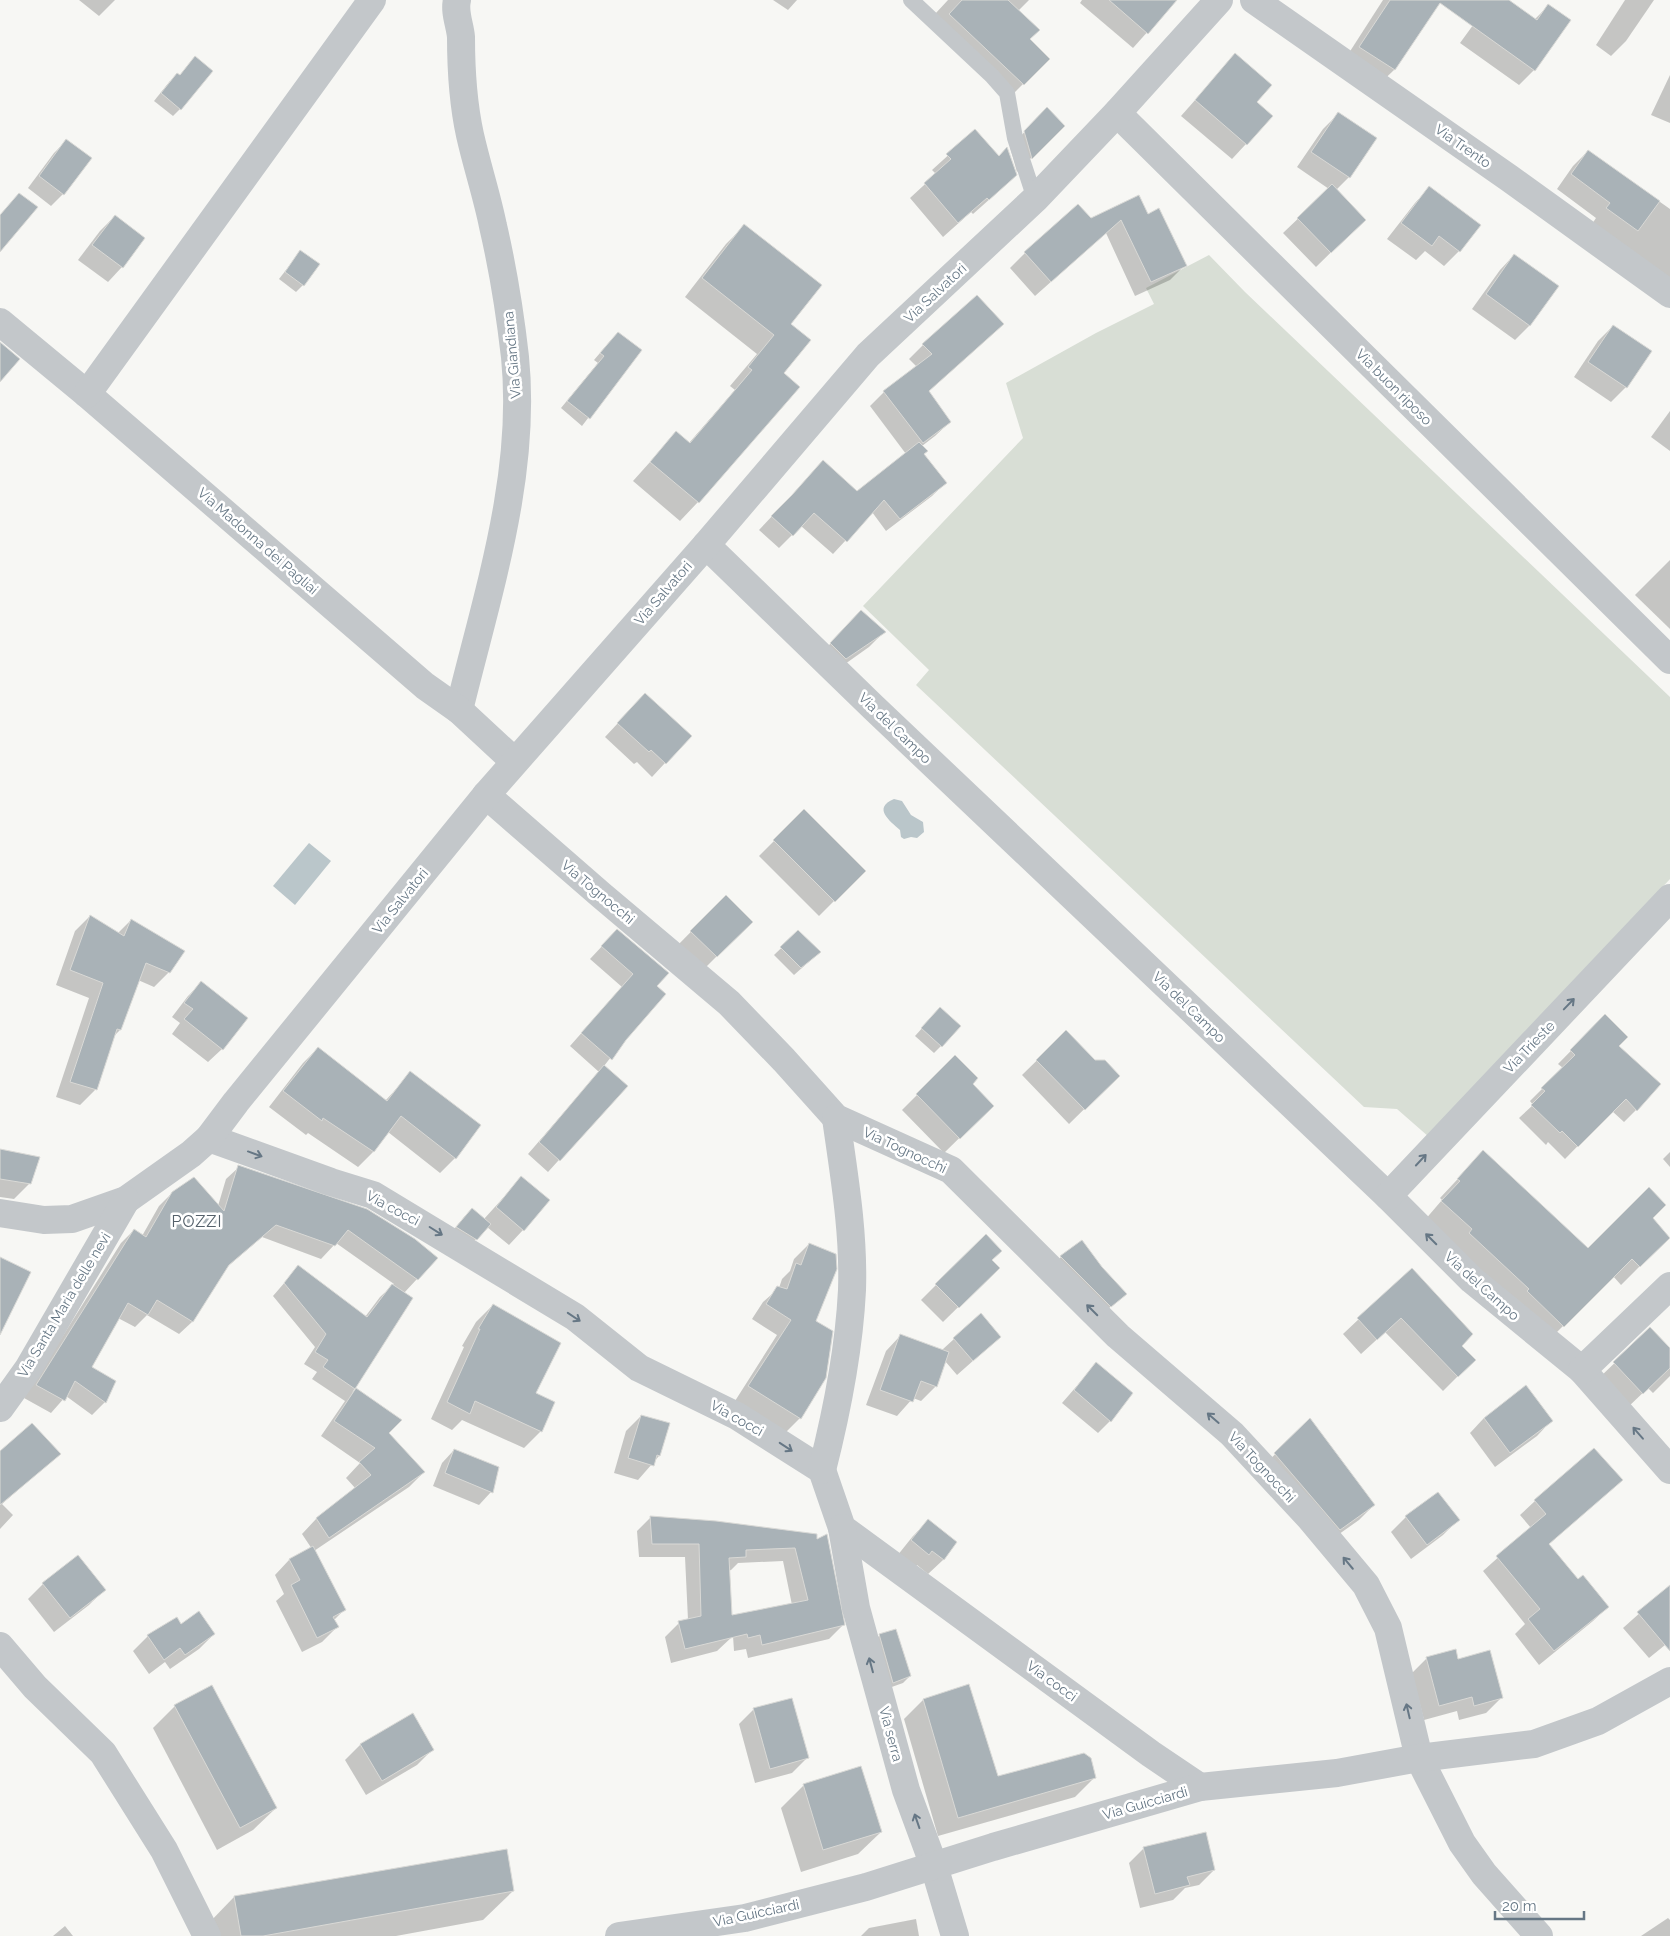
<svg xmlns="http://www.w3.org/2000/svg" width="1670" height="1936" viewBox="0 0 1670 1936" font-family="Raleway,sans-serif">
  <rect width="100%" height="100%" fill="#f7f7f4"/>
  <!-- green -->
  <polygon fill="#d8ded5" points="1209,255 1245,292 1670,697 1670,879 1429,1137 1397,1109 1364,1107 916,685 929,670 863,606 1023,438 1006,383 1096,333 1154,304 1146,288"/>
  <!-- water -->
  <g fill="#bac6ca">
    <path d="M894,799l8,2 9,14 12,7 1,10 -7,6 -6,-1 -7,2 -3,-2 -1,-7c-10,-9 -28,-22 -6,-31z"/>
    <polygon points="309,843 331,861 295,905 273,886"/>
  </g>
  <!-- shadow -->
  <g fill="#0003" fill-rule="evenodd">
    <polygon points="79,0 115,0 99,16"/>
    <polygon points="773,0 797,0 788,10"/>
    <polygon points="948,0 1029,0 1018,11 1028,40 1048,59 1008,99 935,14"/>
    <polygon points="1082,0 1176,0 1133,48 1080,3"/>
    <polygon points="1383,0 1440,0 1394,70 1371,92 1338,70"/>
    <polygon points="1494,0 1506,0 1534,20 1548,6 1534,70 1519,85 1460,43 1484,10"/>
    <polygon points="1625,0 1654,0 1626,41 1611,56 1596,45"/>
    <polygon points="1235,55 1255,102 1246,144 1232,159 1181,116"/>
    <polygon points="1670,75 1670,123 1651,115"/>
    <polygon points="170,81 180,109 173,116 154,101"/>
    <polygon points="1047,109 1063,126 1017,172 1010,147"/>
    <polygon points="1338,114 1349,177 1336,190 1364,220 1316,267 1283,233 1329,189 1297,167 1323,129"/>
    <polygon points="975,131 1000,190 973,214 971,212 943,237 910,198 936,174 932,170"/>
    <polygon points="66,141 63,194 51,206 28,188 54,153"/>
    <polygon points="1588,151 1670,209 1670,279 1592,224 1596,218 1557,189 1573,166"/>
    <polygon points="1429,188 1459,251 1444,266 1425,251 1416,260 1387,239 1415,203"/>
    <polygon points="1147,215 1185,265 1170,280 1135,296 1106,233 1035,296 1010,268 1025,253 1091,220"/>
    <polygon points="115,216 122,267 108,282 78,260 100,231"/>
    <polygon points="744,226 789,325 783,373 799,387 698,502 680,521 633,481 676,433 689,443 735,390 730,386 757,354 685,297 726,244"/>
    <polygon points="300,252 303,285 296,292 279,279"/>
    <polygon points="1514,255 1530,325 1515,340 1472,309 1500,270"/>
    <polygon points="1613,326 1626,387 1611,402 1574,377 1598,341"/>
    <polygon points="988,338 928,392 950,422 935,436 922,446 923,454 945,483 932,496 886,531 872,512 833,554 801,526 779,548 759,530 823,462 857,492 906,454 870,406 884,392 917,367 909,359 923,345"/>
    <polygon points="611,340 640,350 582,426 561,408 598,363 594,360"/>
    <polygon points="1670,411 1670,451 1651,437"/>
    <polygon points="1670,560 1670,629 1635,595"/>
    <polygon points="847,626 884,632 869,647 831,674 816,659"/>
    <polygon points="632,708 690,736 652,777 637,762 634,764 605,737"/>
    <polygon points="804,811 864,871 819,916 759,856"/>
    <polygon points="726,896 751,922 702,971 676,947"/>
    <polygon points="90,916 117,934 131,920 169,972 154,987 138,980 120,1030 114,1036 95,1090 80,1105 56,1097 89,998 56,985 75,931"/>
    <polygon points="798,932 812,959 794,975 774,955"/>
    <polygon points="605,943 655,986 625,1039 604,1066 626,1086 548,1172 528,1154 599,1072 570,1046 622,987 590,959"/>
    <polygon points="201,983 222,1049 208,1062 172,1034 180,1023 172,1017 188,996"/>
    <polygon points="933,1016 941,1046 934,1053 915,1036"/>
    <polygon points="1605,1016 1618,1046 1636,1110 1624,1122 1612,1111 1565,1159 1548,1142 1546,1145 1519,1118 1533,1105 1530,1101 1563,1068 1558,1064"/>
    <polygon points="1066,1032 1094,1061 1118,1076 1069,1124 1022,1075"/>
    <polygon points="318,1048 385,1101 411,1073 455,1158 440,1173 388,1132 373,1152 358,1167 308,1133 306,1135 269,1107 303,1063"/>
    <polygon points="955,1057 971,1084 992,1106 944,1153 902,1110"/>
    <polygon points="0,1150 30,1183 14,1199 0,1197"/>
    <polygon points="1483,1152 1588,1250 1651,1218 1669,1237 1621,1285 1613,1276 1545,1344 1424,1221 1442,1200 1440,1198"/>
    <polygon points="1670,1152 1670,1167 1663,1159"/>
    <polygon points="239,1167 366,1210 417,1279 404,1293 411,1298 352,1393 356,1389 387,1433 424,1472 409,1487 314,1551 344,1610 334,1620 337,1627 322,1642 302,1652 276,1601 284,1594 275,1575 289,1560 312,1549 302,1534 316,1519 356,1489 346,1478 360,1463 321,1436 345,1401 312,1379 317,1372 304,1364 315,1347 273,1296 298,1267 365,1317 380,1297 394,1284 336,1243 321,1259 262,1237 226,1268 192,1322 179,1334 147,1315 135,1327 118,1318 90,1367 115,1381 105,1402 92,1415 66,1396 51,1413 24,1398 121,1243 134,1230 142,1236 159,1206 172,1193 218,1206 226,1179"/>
    <polygon points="521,1178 523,1230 509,1245 487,1227 469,1246 450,1234 465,1216 484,1219"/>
    <polygon points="1082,1242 1101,1268 1125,1294 1099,1317 1050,1268 1061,1257"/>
    <polygon points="809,1244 814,1322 825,1377 800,1418 785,1433 735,1401 777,1335 752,1319 763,1302 779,1288 782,1279 790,1271 794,1259"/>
    <polygon points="991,1261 998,1268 943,1322 921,1300 936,1285"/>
    <polygon points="1412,1269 1460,1346 1474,1360 1443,1391 1385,1332 1361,1354 1343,1334"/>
    <polygon points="493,1305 534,1394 541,1431 524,1448 462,1420 452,1430 431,1419 464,1347 462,1346 476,1322"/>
    <polygon points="1650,1329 1670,1349 1670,1376 1653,1393 1648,1388 1627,1408 1599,1378"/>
    <polygon points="900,1336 942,1350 954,1339 1000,1337 957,1375 945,1361 936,1386 921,1401 913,1398 897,1416 866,1405 886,1351"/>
    <polygon points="1096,1364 1110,1421 1098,1433 1062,1403"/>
    <polygon points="641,1416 659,1456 638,1480 614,1473 626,1431"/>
    <polygon points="1484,1418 1551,1421 1537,1436 1495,1467 1470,1433"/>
    <polygon points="1310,1420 1374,1505 1359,1520 1325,1544 1260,1469"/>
    <polygon points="454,1450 491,1492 479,1505 433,1486 442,1463"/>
    <polygon points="0,1453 59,1454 2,1504 13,1515 0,1529"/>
    <polygon points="1621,1480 1548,1545 1578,1581 1607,1607 1593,1621 1539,1665 1515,1634 1525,1624 1483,1571 1531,1528 1520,1515 1535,1501"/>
    <polygon points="1438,1493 1458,1520 1443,1535 1411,1559 1391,1532 1406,1517"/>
    <path d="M651,1517l165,24 27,84 -14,14 -81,19 -2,-9 -12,2 -1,-15 -16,15 -46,12 -6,-26 14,-14 9,-3 -3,-63h-46l-2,-26zM783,1561l9,44 -61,24 -3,-58 3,-1 7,-7z"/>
    <polygon points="928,1521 956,1542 943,1560 928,1574 917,1565 914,1569 897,1556 913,1536"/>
    <polygon points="43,1584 104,1590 89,1605 54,1632 28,1599"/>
    <polygon points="1670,1586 1670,1641 1649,1658 1623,1628"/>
    <polygon points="181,1625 214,1634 199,1649 170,1669 165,1662 149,1674 133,1651 148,1636"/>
    <polygon points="880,1635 910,1676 903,1683 886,1689 873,1642"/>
    <polygon points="1427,1658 1457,1660 1501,1698 1486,1713 1459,1720 1457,1711 1424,1720 1412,1673"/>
    <polygon points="923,1700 997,1778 1095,1777 1075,1797 938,1836 904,1719"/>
    <polygon points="175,1706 276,1808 253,1830 217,1850 153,1728"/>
    <polygon points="754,1709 807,1758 792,1773 755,1783 739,1724"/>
    <polygon points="412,1715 432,1750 417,1765 366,1795 345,1760 360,1745"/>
    <polygon points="804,1785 881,1832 858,1854 801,1872 781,1808"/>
    <polygon points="1144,1848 1214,1870 1199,1885 1185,1888 1173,1900 1140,1908 1129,1863"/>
    <polygon points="513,1891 483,1920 396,1936 206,1936 205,1927 234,1897"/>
    <polygon points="1668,1918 1670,1920 1670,1936 1641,1936"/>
    <polygon points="916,1919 919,1936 861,1936 869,1928"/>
    <polygon points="65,1926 73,1936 53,1936"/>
  </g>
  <!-- building -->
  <g fill="#a9b2b7" stroke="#d9d9d6" fill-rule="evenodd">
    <polygon points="962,0 1008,0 1040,30 1030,39 1050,59 1024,85 949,14"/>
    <polygon points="1109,0 1177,0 1148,34"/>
    <polygon points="1390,0 1509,0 1537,20 1548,4 1571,20 1535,71 1440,3 1395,70 1359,47"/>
    <polygon points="1235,53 1272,85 1257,102 1273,116 1247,145 1195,100"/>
    <polygon points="195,56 213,71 181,110 161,93 177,73 180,75"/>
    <polygon points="1047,107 1065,126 1032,159 1024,131"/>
    <polygon points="1338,112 1377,138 1350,178 1311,152"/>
    <polygon points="975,129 999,156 1007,147 1017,175 989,200 987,198 958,223 924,183 951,159 946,154"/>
    <polygon points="66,139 92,158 64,195 39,176"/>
    <polygon points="1588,150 1660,201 1638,231 1606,208 1610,203 1571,174"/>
    <polygon points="1332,184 1366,220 1331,253 1297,218"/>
    <polygon points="1429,186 1481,225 1460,252 1439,236 1432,246 1401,223"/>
    <polygon points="19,193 38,207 0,252 0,215"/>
    <polygon points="1139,195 1148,214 1159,208 1187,266 1151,282 1121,220 1051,282 1024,252 1078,204 1091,218"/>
    <polygon points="115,215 145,238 123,268 92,245"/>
    <polygon points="744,224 822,285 791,324 811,340 784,373 800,387 699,503 650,462 676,431 690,443 752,370 748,367 774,335 702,278"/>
    <polygon points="300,250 320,264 304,286 285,272"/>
    <polygon points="1514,254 1559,286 1530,326 1486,294"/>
    <polygon points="977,295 1004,324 929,391 951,422 923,443 883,391 932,354 922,344"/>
    <polygon points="1613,325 1652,351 1627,388 1588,362"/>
    <polygon points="618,332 642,350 590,419 567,401 604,356 600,353"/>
    <polygon points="0,342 20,359 0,382"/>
    <polygon points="919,442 928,451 924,454 947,483 900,519 884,500 847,542 814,513 793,536 771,516 792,495 823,460 857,491"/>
    <polygon points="861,610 886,632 846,659 830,643"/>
    <polygon points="645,693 692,736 666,764 651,750 649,752 617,723"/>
    <polygon points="804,809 866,871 835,902 773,840"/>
    <polygon points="726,895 753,922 717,957 690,931"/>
    <polygon points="90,915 124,936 131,919 185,951 170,973 146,963 121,1030 117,1029 97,1090 70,1082 103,983 70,970"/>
    <polygon points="617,929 669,973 657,986 666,994 626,1040 612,1060 581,1033 633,974 601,946"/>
    <polygon points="798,930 821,952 801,968 780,947"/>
    <polygon points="201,981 248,1018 223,1050 184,1019 193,1009 184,1003"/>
    <polygon points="940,1007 961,1026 942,1047 921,1028"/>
    <polygon points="1605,1014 1628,1037 1619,1046 1661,1084 1637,1111 1626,1099 1578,1147 1562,1131 1560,1133 1531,1105 1545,1091 1541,1088 1575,1055 1570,1050"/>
    <polygon points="1066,1030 1095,1060 1105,1060 1120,1076 1085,1110 1036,1060"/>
    <polygon points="318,1047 387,1101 410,1071 481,1125 456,1159 401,1116 374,1152 323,1118 322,1121 283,1091"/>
    <polygon points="955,1055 978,1078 973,1084 994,1106 960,1139 916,1094"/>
    <polygon points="604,1065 628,1086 560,1161 539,1142"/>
    <polygon points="0,1149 40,1157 31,1184 0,1179"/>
    <polygon points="1483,1150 1588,1248 1649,1187 1666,1205 1653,1218 1670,1238 1640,1267 1632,1259 1564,1327 1527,1291 1529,1289 1469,1233 1472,1229 1441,1201 1460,1181 1457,1179"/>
    <polygon points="238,1165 367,1209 415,1239 438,1258 418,1280 348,1230 335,1246 276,1225 229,1265 193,1322 157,1300 148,1315 128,1303 92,1367 116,1381 106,1403 75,1381 65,1401 36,1385 134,1229 146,1237 172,1192 194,1177 224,1211"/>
    <polygon points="521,1176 550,1200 524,1231 496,1207"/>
    <polygon points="472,1208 491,1224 477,1240 456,1227"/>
    <polygon points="986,1234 1002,1251 992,1260 1000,1268 959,1308 935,1284"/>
    <polygon points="1082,1240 1102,1267 1127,1294 1111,1307 1060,1256"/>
    <polygon points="809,1243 836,1254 837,1269 816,1321 833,1331 826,1378 801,1419 748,1386 791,1320 766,1304 777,1286 787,1289 796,1263 801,1265"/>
    <polygon points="0,1257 31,1272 0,1335"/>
    <polygon points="298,1265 367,1317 392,1284 413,1298 355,1389 323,1367 328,1360 315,1352 326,1334 284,1283"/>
    <polygon points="1412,1268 1473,1334 1462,1346 1476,1360 1458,1377 1401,1318 1377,1340 1357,1318"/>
    <polygon points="493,1304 561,1343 536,1393 555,1402 542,1432 475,1401 470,1414 447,1402 480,1329 478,1329"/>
    <polygon points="981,1313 1001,1337 973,1361 953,1338"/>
    <polygon points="1650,1327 1670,1348 1670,1368 1643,1394 1613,1362"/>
    <polygon points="900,1334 949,1352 937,1387 921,1381 913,1402 880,1390"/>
    <polygon points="1096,1362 1133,1393 1111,1422 1074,1390"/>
    <polygon points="1526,1385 1553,1421 1510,1453 1484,1418"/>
    <polygon points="356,1388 402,1420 389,1433 425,1472 329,1538 316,1518 371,1475 359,1462 375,1448 334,1421"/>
    <polygon points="641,1415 670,1423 660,1456 657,1455 654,1466 628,1458"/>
    <polygon points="1310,1418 1375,1505 1340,1530 1274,1453"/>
    <polygon points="32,1423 61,1454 0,1505 0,1451"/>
    <polygon points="1594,1448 1623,1480 1549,1544 1578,1579 1583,1575 1609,1607 1554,1651 1528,1619 1540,1609 1496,1556 1546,1514 1534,1500"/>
    <polygon points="454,1449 499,1467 493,1493 445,1473"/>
    <polygon points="1438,1492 1460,1520 1427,1545 1405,1516"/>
    <path d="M650,1516l66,5 101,13v5l10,-5 18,91 -83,20 -2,-10 -12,3 -1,-4 -62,15 -7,-28 23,-5 -2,-72h-47zM795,1548l13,52 -76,15 -3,-57 17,-1v-7z"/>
    <polygon points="928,1519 957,1542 944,1560 932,1551 929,1555 911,1540"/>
    <polygon points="313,1546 346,1610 333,1617 339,1627 317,1638 291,1585 300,1580 289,1559"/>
    <polygon points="78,1555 106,1590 70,1618 42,1583"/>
    <polygon points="1670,1585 1670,1651 1637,1612"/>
    <polygon points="199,1611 215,1634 185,1655 180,1648 164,1660 147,1635 177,1617 181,1624"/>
    <polygon points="896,1629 911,1676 893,1683 879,1634"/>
    <polygon points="1456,1649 1458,1659 1490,1650 1503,1698 1474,1706 1472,1697 1439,1706 1426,1657"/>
    <polygon points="969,1684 998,1776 1084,1753 1091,1758 1096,1778 958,1818 923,1699"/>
    <polygon points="212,1685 277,1808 240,1828 174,1705"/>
    <polygon points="792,1698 809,1758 770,1769 753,1708"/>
    <polygon points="413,1713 434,1750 382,1781 360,1744"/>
    <polygon points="861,1766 882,1832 823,1850 803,1784"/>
    <polygon points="1206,1832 1215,1870 1187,1877 1190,1885 1155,1894 1143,1847"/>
    <polygon points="507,1849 514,1891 263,1936 241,1936 234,1896"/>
  </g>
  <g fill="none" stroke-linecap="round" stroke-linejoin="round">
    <!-- lane -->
    <polyline stroke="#c3c7ca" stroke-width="16" points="911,0 992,76 1007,93 1015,138 1035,199"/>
    <!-- street -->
    <g stroke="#c3c7ca" stroke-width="28">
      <path d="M457,0c-3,12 3,25 4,37 0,33 2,66 9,98 7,31 17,61 23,91 10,43 17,87 22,131 12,119 -28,238 -56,353"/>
      <polyline points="1254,0 1509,178 1670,294"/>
      <polyline points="1117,113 1670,660"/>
      <polyline points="0,322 87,394 425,686 459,710 514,761"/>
      <polyline points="87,394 372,0"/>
      <polyline points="706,545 873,707 1388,1196 1472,1280 1582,1370 1670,1470"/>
      <polyline points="486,795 601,895 729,1003 784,1060 836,1118 951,1170 1118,1336 1232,1434 1310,1518 1366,1585 1388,1628 1419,1758 1462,1843 1484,1874 1539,1936"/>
      <polyline points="209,1138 331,1182 373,1195 575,1317 639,1368 737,1416 822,1470 842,1528 1151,1754 1200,1787"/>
      <polyline points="1388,1196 1670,898"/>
      <polyline points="0,1213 44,1220 72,1219 126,1200 191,1154 209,1138 236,1102 486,795 706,545 868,355 1035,199 1117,113 1219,0"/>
      <polyline points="1582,1370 1670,1286"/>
      <polyline points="0,1408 28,1369 126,1200"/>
      <path d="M822,1470c15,-59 27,-119 30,-180 2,-58 -8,-115 -16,-172"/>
      <polyline points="842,1528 856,1608 906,1790 934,1866 955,1936"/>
      <polyline points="0,1646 35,1687 103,1753 164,1850 207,1936"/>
      <polyline points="619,1936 745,1918 866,1887 993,1847 1200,1787 1337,1773 1419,1758 1534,1744 1598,1721 1670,1681"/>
    </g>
  </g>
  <!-- one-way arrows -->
  <defs><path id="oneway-shaft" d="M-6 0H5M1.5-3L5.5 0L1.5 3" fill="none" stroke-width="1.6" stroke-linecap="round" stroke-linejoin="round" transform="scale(1.25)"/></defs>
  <g stroke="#667785">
    <use href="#oneway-shaft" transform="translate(1569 1004) rotate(-46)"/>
    <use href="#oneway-shaft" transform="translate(255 1154) rotate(20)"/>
    <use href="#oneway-shaft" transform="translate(1421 1160) rotate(-47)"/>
    <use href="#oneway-shaft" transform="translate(436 1231) rotate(32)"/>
    <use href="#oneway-shaft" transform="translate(1431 1239) rotate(-135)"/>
    <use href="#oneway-shaft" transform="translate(1092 1310) rotate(-135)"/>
    <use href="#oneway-shaft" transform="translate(574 1317) rotate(34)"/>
    <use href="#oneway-shaft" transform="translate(1213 1418) rotate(-139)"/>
    <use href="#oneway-shaft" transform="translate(1638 1433) rotate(-131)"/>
    <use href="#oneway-shaft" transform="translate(786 1447) rotate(33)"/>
    <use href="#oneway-shaft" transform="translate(1348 1563) rotate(-130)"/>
    <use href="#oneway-shaft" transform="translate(871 1665) rotate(-105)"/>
    <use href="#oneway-shaft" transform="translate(1408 1711) rotate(-103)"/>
    <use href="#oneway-shaft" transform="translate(917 1821) rotate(-109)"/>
  </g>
  <g text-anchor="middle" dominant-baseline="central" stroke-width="5" stroke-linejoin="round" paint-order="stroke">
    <!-- street labels -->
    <g font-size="14" fill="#667785" stroke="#fff">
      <text transform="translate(1463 146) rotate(35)">Via Trento</text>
      <text transform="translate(935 293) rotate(-43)">Via Salvatori</text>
      <text transform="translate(512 355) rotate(-95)">Via Giandiana</text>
      <text transform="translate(1394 387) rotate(45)">Via buon riposo</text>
      <text transform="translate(258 541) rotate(41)">Via Madonna dei Pagliai</text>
      <text transform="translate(663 593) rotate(-49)">Via Salvatori</text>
      <text transform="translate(895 728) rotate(44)">Via del Campo</text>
      <text transform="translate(598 892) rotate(40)">Via Tognocchi</text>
      <text transform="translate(400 901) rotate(-51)">Via Salvatori</text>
      <text transform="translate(1189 1007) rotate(44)">Via del Campo</text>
      <text transform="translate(1529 1047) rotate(-46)">Via Trieste</text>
      <text transform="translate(905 1150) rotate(25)">Via Tognocchi</text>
      <text transform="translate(393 1208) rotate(28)">Via cocci</text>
      <text transform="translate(1482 1286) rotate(42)">Via del Campo</text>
      <text transform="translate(64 1305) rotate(-59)">Via Santa Maria delle nevi</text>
      <text transform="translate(737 1418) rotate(29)">Via cocci</text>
      <text transform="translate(1262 1467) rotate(47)">Via Tognocchi</text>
      <text transform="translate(1052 1681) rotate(36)">Via cocci</text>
      <text transform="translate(891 1734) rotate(75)">Via serra</text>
      <text transform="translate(1145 1803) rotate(-16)">Via Guicciardi</text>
      <text transform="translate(756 1913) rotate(-12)">Via Guicciardi</text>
    </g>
    <!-- quarter labels -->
    <g font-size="16" letter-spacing="1" fill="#54606a" stroke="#fff">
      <text x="197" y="1221">POZZI</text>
    </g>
  </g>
  <!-- scale -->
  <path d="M1495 1911v8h89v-8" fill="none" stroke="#667785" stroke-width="2.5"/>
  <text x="1502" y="1911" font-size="15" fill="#667785" stroke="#ffffff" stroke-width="4" paint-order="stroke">20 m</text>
</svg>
